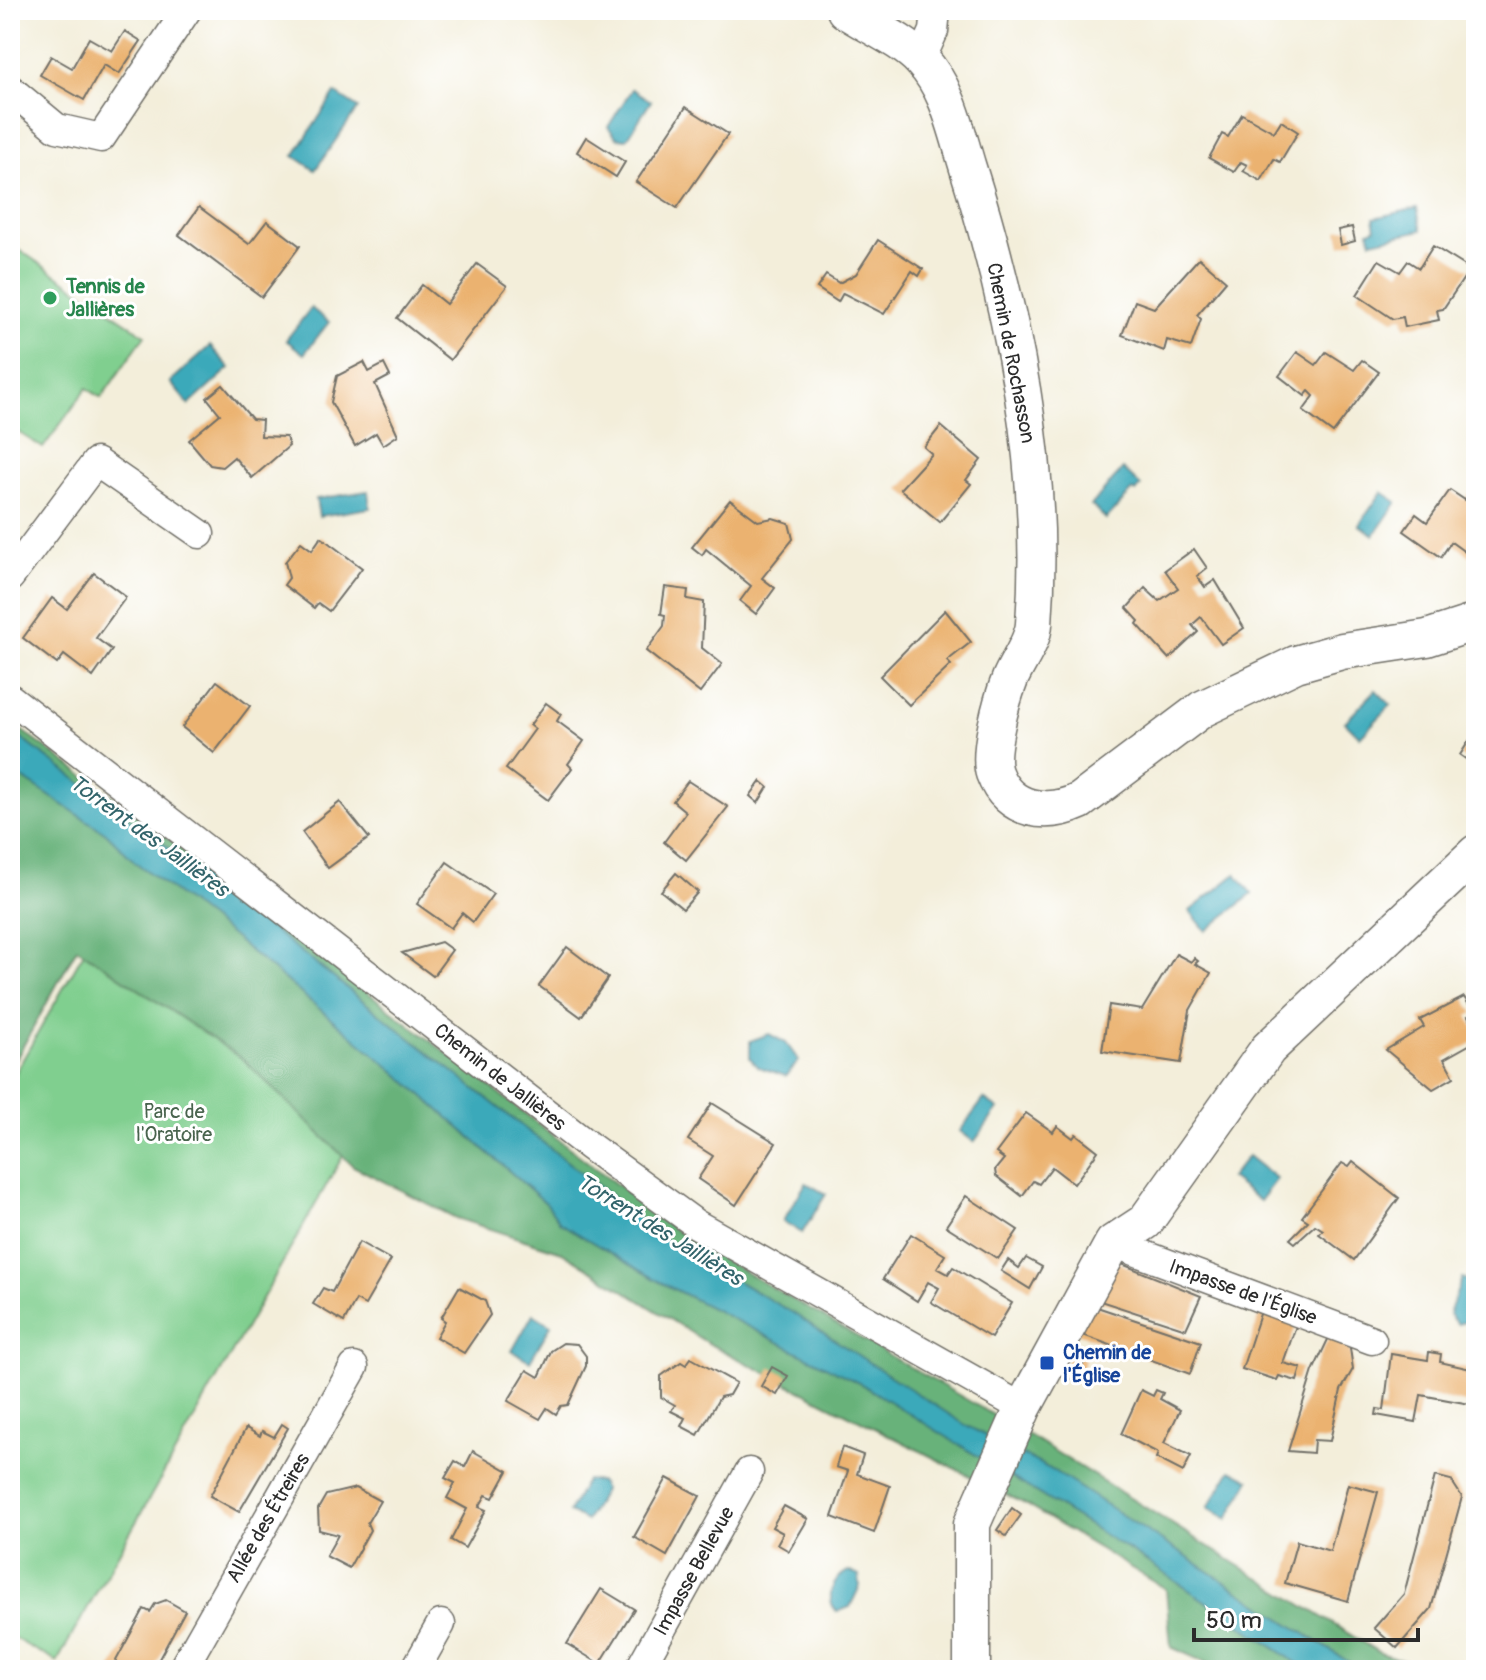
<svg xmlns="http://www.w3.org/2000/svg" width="1486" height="1680" viewBox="0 0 1486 1680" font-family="Pangolin,sans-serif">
  <rect width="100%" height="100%" fill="#fff"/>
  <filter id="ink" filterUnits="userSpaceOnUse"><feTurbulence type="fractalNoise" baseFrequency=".0125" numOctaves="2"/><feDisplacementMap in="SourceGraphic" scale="16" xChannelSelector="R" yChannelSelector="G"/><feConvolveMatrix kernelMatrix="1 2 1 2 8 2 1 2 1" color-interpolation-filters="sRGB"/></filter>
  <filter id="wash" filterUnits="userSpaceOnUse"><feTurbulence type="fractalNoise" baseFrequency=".006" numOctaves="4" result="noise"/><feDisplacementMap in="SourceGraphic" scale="32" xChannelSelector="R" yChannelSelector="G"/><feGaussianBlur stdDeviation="1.8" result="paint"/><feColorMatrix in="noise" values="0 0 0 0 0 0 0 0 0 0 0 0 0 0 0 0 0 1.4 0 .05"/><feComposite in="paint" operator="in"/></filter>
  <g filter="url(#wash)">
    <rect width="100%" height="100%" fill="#f3eeda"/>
    <!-- green -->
    <g fill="#80cf8f" stroke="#567d5d" stroke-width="2">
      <polygon points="18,249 145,335 101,398 87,388 43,448 10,427 10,260"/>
      <polygon points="135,862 392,1069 57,1662 10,1636 10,1082"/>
    </g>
    <!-- forest -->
    <polygon fill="#68b27a" stroke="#4a6e52" stroke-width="2" points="10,722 146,821 686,1238 1030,1436 1380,1653 1436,1670 1222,1670 1171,1647 1166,1589 1021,1502 709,1344 562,1252 456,1218 353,1166 244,1060 77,948 10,1070"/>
    <!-- water -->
    <g fill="#3ba9ba" stroke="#336a72" stroke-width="2">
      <polygon points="632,89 651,101 627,139 617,138 608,127"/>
      <polygon points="335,93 358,108 315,170 294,156"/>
      <polygon points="1417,208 1422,230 1372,241 1369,231 1376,228 1374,218"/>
      <polygon points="311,308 329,322 304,354 286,340"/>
      <polygon points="210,346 230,368 189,405 170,382"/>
      <polygon points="1123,469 1141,486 1136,492 1133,490 1106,519 1091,505"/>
      <polygon points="368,491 370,508 319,516 316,499"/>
      <polygon points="1382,492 1397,502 1374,535 1359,525"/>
      <polygon points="1376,690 1391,705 1360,737 1345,722"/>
      <polygon points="10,730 169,848 669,1242 793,1313 967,1426 1054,1471 1361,1670 1307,1670 1140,1557 863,1385 658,1281 560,1223 547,1204 392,1069 227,932 135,862 106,833 10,770"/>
      <polygon points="1236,874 1252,894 1206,931 1190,911"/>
      <polygon points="769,1034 786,1043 799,1061 786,1076 758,1067 750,1058 750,1041"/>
      <polygon points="984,1099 998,1109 974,1142 960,1131"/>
      <polygon points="1248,1156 1277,1179 1260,1201 1230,1178"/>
      <polygon points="806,1183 826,1194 802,1233 783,1221"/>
      <polygon points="1462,1278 1476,1283 1476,1299 1469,1321 1457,1324 1449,1314"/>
      <polygon points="533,1314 551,1325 530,1361 512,1351"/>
      <polygon points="1231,1470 1250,1480 1228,1519 1208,1508"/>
      <polygon points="586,1480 600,1482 604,1490 586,1521 569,1512"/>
      <path d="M848,1571l11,5 1,10 -10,21 -13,5c-13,-14 -4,-33 11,-41z"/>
    </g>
    <g id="blocks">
      <!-- building -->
      <g fill="#ebb270">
        <polygon points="125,31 141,41 119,74 104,65 84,100 40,75 51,56 72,68 89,38 112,51"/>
        <polygon points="686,107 728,134 677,208 636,182"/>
        <polygon points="1242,114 1274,132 1281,121 1298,132 1280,162 1274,159 1261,181 1243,171 1247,165 1241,162 1234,172 1209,158 1222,134 1228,137"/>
        <polygon points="586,137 625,162 616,177 577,152"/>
        <polygon points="199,207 249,244 267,221 300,246 262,297 179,235"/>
        <polygon points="1352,227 1355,241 1341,245 1338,230"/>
        <polygon points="878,240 923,269 919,276 912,271 884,314 843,293 838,302 817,288 826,275 839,283 856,274"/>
        <polygon points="1433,246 1470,269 1443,309 1437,310 1439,320 1405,327 1403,317 1393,319 1357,295 1379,260 1400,272 1408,261 1419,268"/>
        <polygon points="1199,258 1226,281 1197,315 1201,319 1191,347 1167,340 1164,351 1122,335 1135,301 1154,308"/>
        <polygon points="477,264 507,286 450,360 397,318 422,285 446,304"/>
        <polygon points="1297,352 1316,365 1326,352 1354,370 1362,360 1379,372 1333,433 1303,411 1314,396 1309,391 1305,396 1279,376"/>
        <polygon points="364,362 369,372 384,364 390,376 375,384 398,435 383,445 376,433 355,446 331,402 337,376"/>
        <polygon points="223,385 252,419 262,420 261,436 286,437 289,446 252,478 234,457 222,467 210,465 189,440 220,414 207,398"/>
        <polygon points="941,426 981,460 966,480 971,484 940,522 900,489 932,454 924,447"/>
        <polygon points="1476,484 1476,560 1451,542 1441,557 1404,531 1416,514 1427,522 1450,490 1465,500"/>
        <polygon points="730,500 758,521 773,518 789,523 793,539 762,578 775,588 756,614 740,601 751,586 706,549 702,555 692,547"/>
        <polygon points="321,537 362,568 329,611 318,603 314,608 284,585 289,578 285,562 301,542 312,550"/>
        <polygon points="1194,549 1207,568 1197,576 1205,587 1215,580 1244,628 1221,644 1201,617 1192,625 1198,632 1169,659 1137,624 1139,621 1127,608 1145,588 1159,601 1178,588 1165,570"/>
        <polygon points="94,573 126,597 96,638 112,650 93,677 64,655 57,664 23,638 52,598 67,609"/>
        <polygon points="665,587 688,590 687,599 704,602 702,648 722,664 700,693 646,651 664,626 665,615 661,614"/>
        <polygon points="945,610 971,642 947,661 951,665 909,705 880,676"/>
        <polygon points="217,681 250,706 214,753 182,727"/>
        <polygon points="546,703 561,714 557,721 584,741 568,764 572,768 548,800 506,769 535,729 530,725"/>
        <polygon points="1476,730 1476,766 1460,755"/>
        <polygon points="688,781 728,807 686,860 664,842 686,812 673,801"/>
        <polygon points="761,781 768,787 758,803 750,796"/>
        <polygon points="340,802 369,838 328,868 302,832"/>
        <polygon points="447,862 493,894 473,922 462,913 451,928 417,904"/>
        <polygon points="676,873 698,892 683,909 661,891"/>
        <polygon points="441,942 452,950 433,976 402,953"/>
        <polygon points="567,947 608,978 581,1017 539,986"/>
        <polygon points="1176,954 1191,962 1194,958 1198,961 1195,964 1211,973 1190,1010 1181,1063 1102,1051 1109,1005 1142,1010"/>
        <polygon points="1464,997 1474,1013 1468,1016 1476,1030 1476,1041 1444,1059 1454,1077 1433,1089 1386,1050 1424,1027 1420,1020"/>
        <polygon points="712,1103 776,1143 736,1205 698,1179 713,1156 688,1140"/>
        <polygon points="1026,1113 1053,1132 1057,1126 1073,1138 1076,1134 1098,1151 1074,1184 1052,1167 1039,1184 1033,1181 1022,1196 996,1176 995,1170 1004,1159 996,1153"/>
        <polygon points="1353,1162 1399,1198 1354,1260 1319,1234 1323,1230 1315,1225 1295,1243 1290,1239 1308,1221 1302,1217 1342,1163 1349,1167"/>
        <polygon points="966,1196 1018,1230 998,1259 946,1226"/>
        <polygon points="911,1234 945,1255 937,1268 948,1274 953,1267 1012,1303 991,1338 931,1302 939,1288 928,1282 917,1301 883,1279"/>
        <polygon points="359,1242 391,1260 365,1305 356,1300 344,1322 313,1304 323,1288 332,1292"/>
        <polygon points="1026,1258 1042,1267 1030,1289 1001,1271 1008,1260 1019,1268"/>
        <polygon points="1112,1260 1201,1296 1186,1329 1091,1298"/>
        <polygon points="459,1287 485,1301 490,1315 464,1353 436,1337 445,1321 441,1318"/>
        <polygon points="1088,1304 1201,1342 1190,1374 1077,1333"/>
        <polygon points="1261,1311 1297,1323 1283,1363 1301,1368 1297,1381 1279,1376 1277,1380 1242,1369"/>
        <polygon points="1331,1333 1349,1341 1353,1369 1341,1390 1330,1441 1314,1440 1313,1453 1288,1451 1313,1371"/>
        <polygon points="563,1343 577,1344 586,1356 586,1366 568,1405 561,1406 556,1414 547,1408 540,1419 508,1401 527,1370 539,1377 551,1351"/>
        <polygon points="1429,1352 1441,1354 1440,1362 1475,1370 1470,1404 1421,1395 1416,1422 1376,1415 1377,1409 1384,1410 1391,1354 1428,1360"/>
        <polygon points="1070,1353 1085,1359 1077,1382 1063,1376"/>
        <polygon points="691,1358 736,1383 729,1395 720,1397 698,1435 681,1426 685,1418 671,1411 675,1405 661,1397 661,1376 681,1362 686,1365"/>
        <polygon points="772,1367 788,1376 777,1395 761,1386"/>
        <polygon points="1141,1390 1153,1396 1156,1390 1163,1393 1160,1399 1180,1410 1164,1443 1191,1456 1183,1472 1156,1458 1158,1453 1121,1434"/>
        <polygon points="282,1424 288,1428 239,1512 210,1496 246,1428 260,1436 262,1431 274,1437"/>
        <polygon points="842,1447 863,1455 857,1474 890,1486 874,1533 832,1517 848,1471 836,1467"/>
        <polygon points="473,1451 508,1471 493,1498 486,1495 479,1507 486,1510 465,1548 451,1540 467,1509 447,1498 455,1483 445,1478 455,1461 465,1467"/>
        <polygon points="1435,1476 1451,1480 1462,1497 1431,1609 1397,1648 1374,1628 1404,1594"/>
        <polygon points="667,1478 700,1496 667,1556 634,1537"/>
        <polygon points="1348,1484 1378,1492 1348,1601 1285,1583 1297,1541 1330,1551"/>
        <polygon points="356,1488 380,1501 367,1523 370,1530 349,1568 326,1556 338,1535 319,1530 318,1509 326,1495"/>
        <polygon points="784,1506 808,1519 789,1551 777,1544 783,1533 772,1527"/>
        <polygon points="1012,1508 1021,1515 1006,1536 997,1530"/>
        <polygon points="601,1589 634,1609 600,1664 567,1644"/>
        <polygon points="166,1600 185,1611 153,1670 111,1670 144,1609 150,1612 155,1604"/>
      </g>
    </g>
  </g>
  <g filter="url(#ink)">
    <use href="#blocks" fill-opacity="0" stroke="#716f68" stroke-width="2"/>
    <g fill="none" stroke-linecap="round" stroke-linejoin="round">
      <!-- minor casing -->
      <g stroke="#716f68" stroke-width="31">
        <g id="minor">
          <polyline points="921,60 934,31 936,10"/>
          <polyline points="10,89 57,128 101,138 187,10"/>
          <polyline points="10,577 96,462 200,534"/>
          <polyline points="10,698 589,1146 696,1224 1023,1408"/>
          <polyline points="1113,1243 1372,1340"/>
          <polyline points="182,1670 354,1367"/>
          <polyline points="415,1670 441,1624"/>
          <polyline points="639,1670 749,1472"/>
        </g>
      </g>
      <!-- tertiary casing -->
      <g stroke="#716f68" stroke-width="39">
        <g id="tertiary">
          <path d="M845,10c24,16 57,30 76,50 27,28 35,69 46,105 46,146 79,304 67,459 -1,18 -17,38 -24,55 -8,20 -23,74 -16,94 14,39 54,43 86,28l122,-92 94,-45 46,-13 85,-13 49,-16"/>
          <polyline points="972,1670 972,1524 1023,1408 1113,1243 1145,1222 1268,1049 1476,853"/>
        </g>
      </g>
      <!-- minor -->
      <use href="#minor" stroke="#fff" stroke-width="28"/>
      <!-- tertiary -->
      <use href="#tertiary" stroke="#fff" stroke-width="36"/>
    </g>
  </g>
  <!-- markers -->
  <circle fill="#2e9e5b" stroke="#fff" stroke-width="3" cx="50" cy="298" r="8"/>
  <rect fill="#1a4fb4" stroke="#fff" stroke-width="3" x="1039" y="1355" width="16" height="16" rx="4"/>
  <g text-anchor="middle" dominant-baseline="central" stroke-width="6" stroke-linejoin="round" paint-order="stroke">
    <!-- leisure labels -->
    <g font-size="20" font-weight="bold" fill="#27864d" stroke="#fff" text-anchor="start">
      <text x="66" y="286">Tennis de<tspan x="66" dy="23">Jallières</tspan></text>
    </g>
    <!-- street labels -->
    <g font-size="20" fill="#2b2b2b" stroke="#fff">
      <text transform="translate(1011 353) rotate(79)">Chemin de Rochasson</text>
      <text transform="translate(500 1077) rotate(38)">Chemin de Jallières</text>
      <text transform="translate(1243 1292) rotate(20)">Impasse de l'Église</text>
      <text transform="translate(268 1518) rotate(-60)">Allée des Étreires</text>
      <text transform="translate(694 1571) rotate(-61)">Impasse Bellevue</text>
    </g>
    <!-- park labels -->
    <g font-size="20" fill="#49644e" stroke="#fff">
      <text x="174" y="1111">Parc de<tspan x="174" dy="23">l'Oratoire</tspan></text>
    </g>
    <!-- transit labels -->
    <g font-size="20" font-weight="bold" fill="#164399" stroke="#fff" text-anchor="start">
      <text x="1063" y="1352">Chemin de<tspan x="1063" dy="23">l'Église</tspan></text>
    </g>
    <!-- water labels -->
    <g font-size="22" font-style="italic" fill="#32646b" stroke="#fff">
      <text transform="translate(149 836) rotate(36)">Torrent des Jaillières</text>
      <text transform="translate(660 1230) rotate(32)">Torrent des Jaillières</text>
    </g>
  </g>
  <!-- margin -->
  <rect width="1486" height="1680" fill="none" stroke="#fff" stroke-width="40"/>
  <!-- scale -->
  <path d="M1194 1628v12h224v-12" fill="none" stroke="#2b2b2b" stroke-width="4"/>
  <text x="1206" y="1628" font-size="24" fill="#2b2b2b" stroke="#ffffff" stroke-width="6" paint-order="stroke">50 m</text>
</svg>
